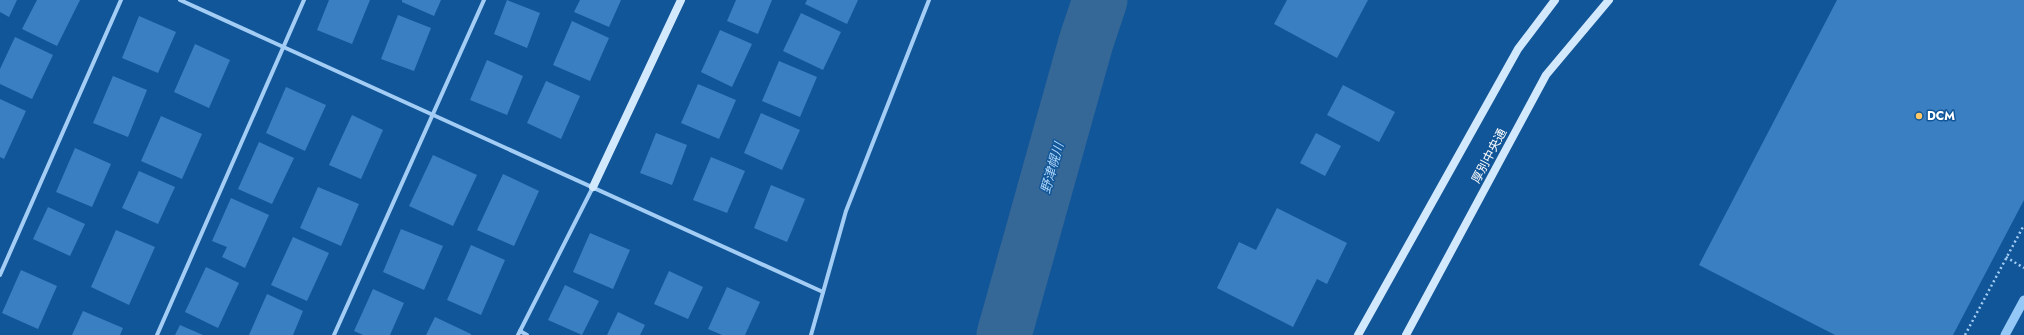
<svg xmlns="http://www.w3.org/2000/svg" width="2024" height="335" viewBox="0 0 2024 335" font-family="Jost,'Noto Sans JP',sans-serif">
  <rect width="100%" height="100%" fill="#115699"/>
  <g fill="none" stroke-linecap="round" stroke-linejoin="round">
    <!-- stream -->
    <polyline stroke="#94c9f7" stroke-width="9" points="2005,335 2024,300"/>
    <!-- river -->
    <polyline stroke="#356797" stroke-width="55" points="1004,335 1086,42 1100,0"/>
  </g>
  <!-- building -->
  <g fill="#3a7fc1">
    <polygon points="0,0 17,0 9,17 0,12"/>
    <polygon points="37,0 80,0 57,46 22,29"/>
    <polygon points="329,0 370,0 352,44 317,30"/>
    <polygon points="402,0 441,0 434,16 402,2"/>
    <polygon points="507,0 540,13 527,48 494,34"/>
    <polygon points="580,0 621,0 609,27 574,12"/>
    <polygon points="736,0 772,0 758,34 727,21"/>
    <polygon points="807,0 858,0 847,24 805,4"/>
    <polygon points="1287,0 1368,0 1337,58 1274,24"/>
    <polygon points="1837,0 2024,0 2024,200 1953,335 1835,335 1699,265"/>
    <polygon points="801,13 841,32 823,70 783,51"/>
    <polygon points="398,15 431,28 414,71 381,59"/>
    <polygon points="139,16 176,32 158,73 122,58"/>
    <polygon points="572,21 609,38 590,81 553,65"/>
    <polygon points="720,30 752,44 732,87 701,72"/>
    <polygon points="15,37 53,55 32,99 0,84 0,69"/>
    <polygon points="195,44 230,60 209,108 174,92"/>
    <polygon points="487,60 523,76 507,115 470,100"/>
    <polygon points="779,61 817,77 800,117 762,101"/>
    <polygon points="113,76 147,90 128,137 93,123"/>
    <polygon points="546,81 580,96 561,139 527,123"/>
    <polygon points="698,84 736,100 719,139 681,123"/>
    <polygon points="1343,85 1395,112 1379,142 1327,115"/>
    <polygon points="286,87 326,105 305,151 266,133"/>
    <polygon points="0,99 26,111 4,159 0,157"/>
    <polygon points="761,113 800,130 782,170 744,153"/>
    <polygon points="352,115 383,130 361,179 329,165"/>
    <polygon points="161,116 202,134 182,179 141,161"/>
    <polygon points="656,133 687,145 672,185 640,173"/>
    <polygon points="1316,133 1341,146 1325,176 1300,163"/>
    <polygon points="259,142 294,158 272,204 238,189"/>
    <polygon points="75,148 111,164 92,207 56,192"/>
    <polygon points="433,155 477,175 453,226 409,206"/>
    <polygon points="711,157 745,171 727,213 693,200"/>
    <polygon points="139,171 175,187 158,224 122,208"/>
    <polygon points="503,174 539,191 514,246 477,230"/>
    <polygon points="771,185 805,199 787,242 754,228"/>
    <polygon points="318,187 359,204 341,246 300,228"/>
    <polygon points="231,198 269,215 245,268 222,257 227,247 212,241"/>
    <polygon points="48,207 85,224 70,256 33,239"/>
    <polygon points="1277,208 1347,243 1327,284 1317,279 1293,327 1217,288 1239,242 1256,250"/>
    <polygon points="401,229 443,246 424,290 383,272"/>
    <polygon points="116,230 155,247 129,305 91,287"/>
    <polygon points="590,233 630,250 613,289 573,272"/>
    <polygon points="293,237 329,253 307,301 271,285"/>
    <polygon points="471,245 505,260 481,315 447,300"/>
    <polygon points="206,267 239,283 218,328 185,312"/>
    <polygon points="21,270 57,286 38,329 2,313"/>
    <polygon points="669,271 703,287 688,319 654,304"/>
    <polygon points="565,285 599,301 582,335 548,320"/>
    <polygon points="727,287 760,302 745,335 722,335 708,329"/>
    <polygon points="373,289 404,303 390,335 363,335 354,331"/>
    <polygon points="267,294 303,311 293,335 249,335"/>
    <polygon points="83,311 123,328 120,335 72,335"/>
    <polygon points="618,312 645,325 640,335 607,335"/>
    <polygon points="435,317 471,334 471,335 426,335"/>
    <polygon points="180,325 203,335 175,335"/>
  </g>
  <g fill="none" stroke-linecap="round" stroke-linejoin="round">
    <!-- path -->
    <g stroke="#a3cdf4" stroke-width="2.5" stroke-dasharray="2 3" stroke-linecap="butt">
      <polyline points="2006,257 2024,268"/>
      <polyline points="1965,335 2024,225"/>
    </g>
    <!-- street -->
    <g stroke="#a3cdf4" stroke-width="4">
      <polyline points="180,0 823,292"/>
      <polyline points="0,275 121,0"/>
      <polyline points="520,331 527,335"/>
      <polyline points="157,335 304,0"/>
      <polyline points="334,335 484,0"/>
      <polyline points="518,335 593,187"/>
      <polyline points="811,335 846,211 929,0"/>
    </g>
    <!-- secondary -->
    <g stroke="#d2e8fd" stroke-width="8">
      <polyline points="593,187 681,0"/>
      <polyline points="1358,335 1518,49 1555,0"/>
      <polyline points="1406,335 1546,75 1609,0"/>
    </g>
  </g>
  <!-- markers -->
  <circle fill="#ffc865" stroke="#115699" stroke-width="1.5" cx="1919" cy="116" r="4"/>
  <g text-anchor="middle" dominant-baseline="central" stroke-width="3" stroke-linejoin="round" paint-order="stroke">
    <!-- poi labels -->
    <g font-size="12" font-weight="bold" fill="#fff" stroke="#115699" text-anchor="start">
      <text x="1927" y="116">DCM</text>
    </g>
    <!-- street labels -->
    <g font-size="12" fill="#fff" stroke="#115699">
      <text transform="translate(1489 156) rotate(-62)">厚別中央通</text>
    </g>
    <!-- water labels -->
    <g font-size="13" font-style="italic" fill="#afd7fb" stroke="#115699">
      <text transform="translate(1052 168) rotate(-74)">野津幌川</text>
    </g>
  </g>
</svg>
